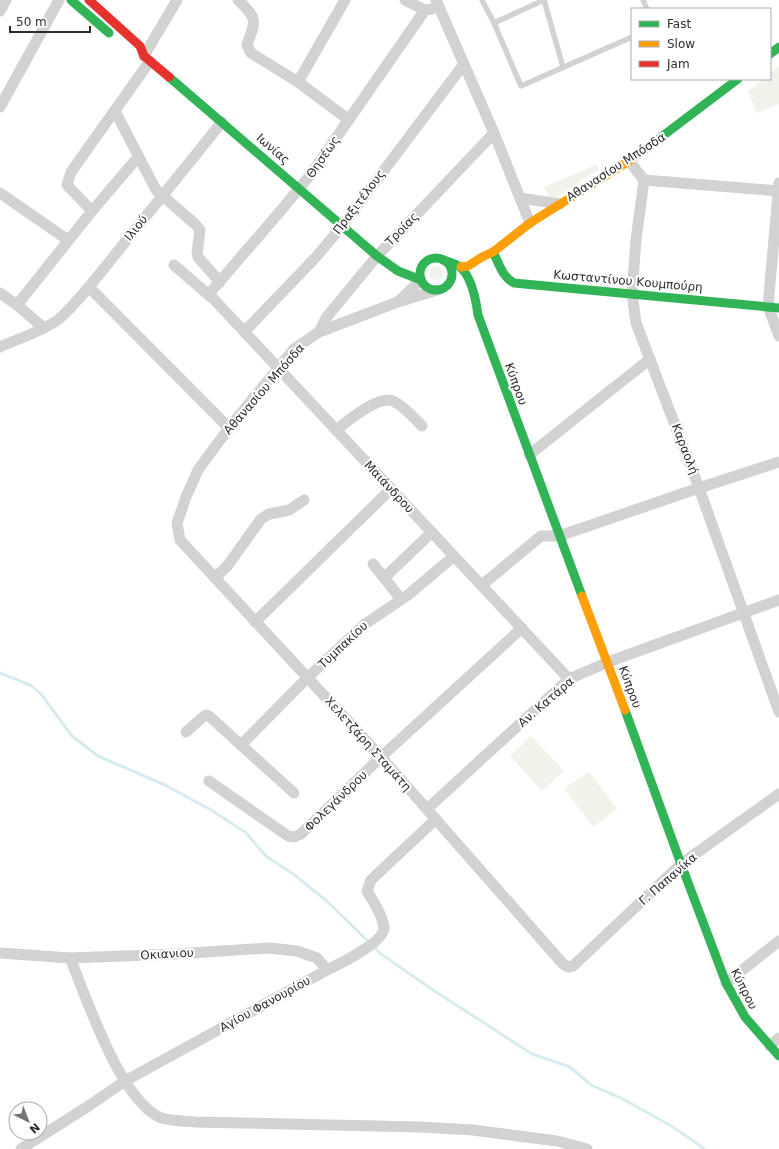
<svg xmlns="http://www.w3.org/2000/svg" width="779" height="1149" viewBox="0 0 779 1149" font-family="'DejaVu Sans',sans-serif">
  <rect width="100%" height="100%" fill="#fff"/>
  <!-- green -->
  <g fill="#f1f3eb">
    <polygon points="779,66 779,104 757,113 748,91 763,79 770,79 770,73"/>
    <polygon points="596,165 599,169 557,197 549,198 544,187"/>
    <circle cx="436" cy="273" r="7"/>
    <polygon points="531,736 564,771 542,791 510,756"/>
    <polygon points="589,771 617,809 593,827 564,789"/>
  </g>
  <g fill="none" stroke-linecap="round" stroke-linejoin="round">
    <!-- stream -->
    <polyline stroke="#d8ebf0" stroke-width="3" points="0,673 32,686 41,694 72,736 98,756 165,785 211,810 245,832 267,857 292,873 328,902 381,954 433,990 532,1054 570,1067 591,1085 623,1099 673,1127 705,1149"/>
    <!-- lane -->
    <g stroke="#d2d2d2" stroke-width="5.5">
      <polyline points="482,0 494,23 521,86 632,37"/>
      <polyline points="544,0 563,67"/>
      <polyline points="643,0 647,9"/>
      <polyline points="494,23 544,0"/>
    </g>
    <!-- street -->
    <g stroke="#d2d2d2" stroke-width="11">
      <path d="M238,0c20,19 18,20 9,45l4,8 47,29 51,38"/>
      <polyline points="405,0 425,10 432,9"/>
      <polyline points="436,0 494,133 530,223"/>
      <polyline points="425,10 311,174 283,208 209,294 569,679"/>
      <polyline points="0,11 6,0"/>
      <polyline points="144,56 177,0"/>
      <polyline points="298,82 345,0"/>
      <polyline points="0,107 59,0"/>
      <polyline points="115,111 156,190 195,224 200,230 197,253 198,257 220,282"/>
      <polyline points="629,161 644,180 779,191"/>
      <polyline points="644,180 636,240 632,293 636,323 699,488 779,712"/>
      <polyline points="779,183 768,306 779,336"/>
      <polyline points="0,193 68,240"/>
      <polyline points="520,198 560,204"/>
      <polyline points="92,211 67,185 71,172 150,61"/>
      <polyline points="174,265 211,297"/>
      <polyline points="89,287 229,428"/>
      <polyline points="437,290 395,303 319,332 294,349 229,428 198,470 186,497 177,523 180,540 381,757 563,964 568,967 573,966 681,864 779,794"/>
      <polyline points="0,293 17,305 44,328"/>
      <polyline points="399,301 421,280"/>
      <polyline points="17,305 92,211 138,157"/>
      <polyline points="244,332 316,257 342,226 464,64"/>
      <polyline points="319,332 326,318 377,256 494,133"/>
      <path d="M0,347c19,-9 42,-15 59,-28 11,-9 20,-21 30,-32l133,-165"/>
      <path d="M336,430c12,-9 42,-35 57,-29 11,5 21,17 29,25"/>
      <polyline points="529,455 650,359"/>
      <polyline points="373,564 401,599"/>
      <polyline points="215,578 228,565 261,519 269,514 289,510 304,500"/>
      <polyline points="384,578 432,532"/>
      <polyline points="482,585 541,536 559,536 699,488 779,462"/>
      <polyline points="255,622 391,489"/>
      <polyline points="186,732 203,717 206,715 209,716 294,793"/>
      <polyline points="242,744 308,677 365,624 408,595 454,556"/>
      <polyline points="209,781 288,836 294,837 301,834 381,757 522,628"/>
      <polyline points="427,809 569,679 608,662 779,600"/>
      <polyline points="0,953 70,958 176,954 269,948 297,951 317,958 327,970"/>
      <path d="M70,958c17,41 49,139 89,159 8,4 26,4 36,5l225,5 53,3 84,11 30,8"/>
      <polyline points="726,983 779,941"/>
      <polyline points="770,1046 779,1038"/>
      <path d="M21,1149l69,-44 35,-24 202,-111c13,-6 57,-28 57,-42 -1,-13 -11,-27 -17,-37l4,-11 65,-61"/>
    </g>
    <!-- fast -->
    <g stroke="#30b455" stroke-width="9">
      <polyline points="71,0 109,33"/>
      <polyline points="770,54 779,47"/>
      <polyline points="169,77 377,256 398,271 421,280"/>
      <polyline points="640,153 738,79"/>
      <path d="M493,252c6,11 9,25 21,31l265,25"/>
      <circle cx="436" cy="274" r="16"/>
      <path d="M443,260c6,2 13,3 18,8 11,10 15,32 17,47l104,281"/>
      <polyline points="625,710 681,864 726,983 745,1017 779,1056"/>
    </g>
    <!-- slow -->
    <g stroke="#ff9f0a" stroke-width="9">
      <polyline points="461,267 468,266 482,257 493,252 530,223 629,161 640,153"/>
      <polyline points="582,596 625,710"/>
    </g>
    <!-- jam -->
    <polyline stroke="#e5322d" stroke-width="9" points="89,0 140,46 144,56 169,77"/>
  </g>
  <g text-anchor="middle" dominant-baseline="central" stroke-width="4" stroke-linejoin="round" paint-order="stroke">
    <!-- street labels -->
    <g font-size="12" fill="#2d2d2d" stroke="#fff">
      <text transform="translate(273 149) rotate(41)">Ιωνίας</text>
      <text transform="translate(323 157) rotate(-55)">Θησέως</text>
      <text transform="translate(616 167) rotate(-33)">Αθανασίου Μπόσδα</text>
      <text transform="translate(359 202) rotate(-53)">Πραξιτέλους</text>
      <text transform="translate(136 228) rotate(-51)">Ιλιού</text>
      <text transform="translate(402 229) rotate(-46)">Τροίας</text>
      <text transform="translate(628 281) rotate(5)">Κωσταντίνου Κουμπούρη</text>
      <text transform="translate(516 384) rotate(70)">Κύπρου</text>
      <text transform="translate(264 389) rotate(-49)">Αθανασίου Μπόσδα</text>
      <text transform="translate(685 449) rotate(69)">Καραολή</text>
      <text transform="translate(389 487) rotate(47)">Μαιάνδρου</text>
      <text transform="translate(343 645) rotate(-43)">Τυμπακίου</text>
      <text transform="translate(630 687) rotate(70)">Κύπρου</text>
      <text transform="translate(546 702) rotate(-41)">Αν. Κατάρα</text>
      <text transform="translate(368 744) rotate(48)">Χελετζάρη Σταμάτη</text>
      <text transform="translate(336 801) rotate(-44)">Φολεγάνδρου</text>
      <text transform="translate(668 879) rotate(-41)">Γ. Παπανίκα</text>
      <text transform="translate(167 954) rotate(-3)">Οκιανιου</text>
      <text transform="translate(744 989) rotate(63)">Κύπρου</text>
      <text transform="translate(265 1004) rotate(-29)">Αγίου Φανουρίου</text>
    </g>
  </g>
  <!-- legend -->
  <rect x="631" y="8" width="140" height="72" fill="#ffffff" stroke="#ababab"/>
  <rect x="639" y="21" width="20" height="6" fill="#30b455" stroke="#ababab"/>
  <text x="667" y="28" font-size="12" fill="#2d2d2d">Fast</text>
  <rect x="639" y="41" width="20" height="6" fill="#ff9f0a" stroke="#ababab"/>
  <text x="667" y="48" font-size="12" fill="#2d2d2d">Slow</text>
  <rect x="639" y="61" width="20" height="6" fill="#e5322d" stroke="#ababab"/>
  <text x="667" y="68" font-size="12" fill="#2d2d2d">Jam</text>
  <!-- north arrow -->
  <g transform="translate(28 1121) rotate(138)"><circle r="19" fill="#ffffff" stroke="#ababab"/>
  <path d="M0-3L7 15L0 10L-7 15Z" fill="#767676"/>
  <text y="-6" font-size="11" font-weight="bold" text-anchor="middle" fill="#2d2d2d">N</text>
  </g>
  <!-- scale -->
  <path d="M10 26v6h80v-6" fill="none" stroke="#2d2d2d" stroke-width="2"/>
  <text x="16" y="26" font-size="12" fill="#2d2d2d" stroke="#ffffff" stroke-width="3" paint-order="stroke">50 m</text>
</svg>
